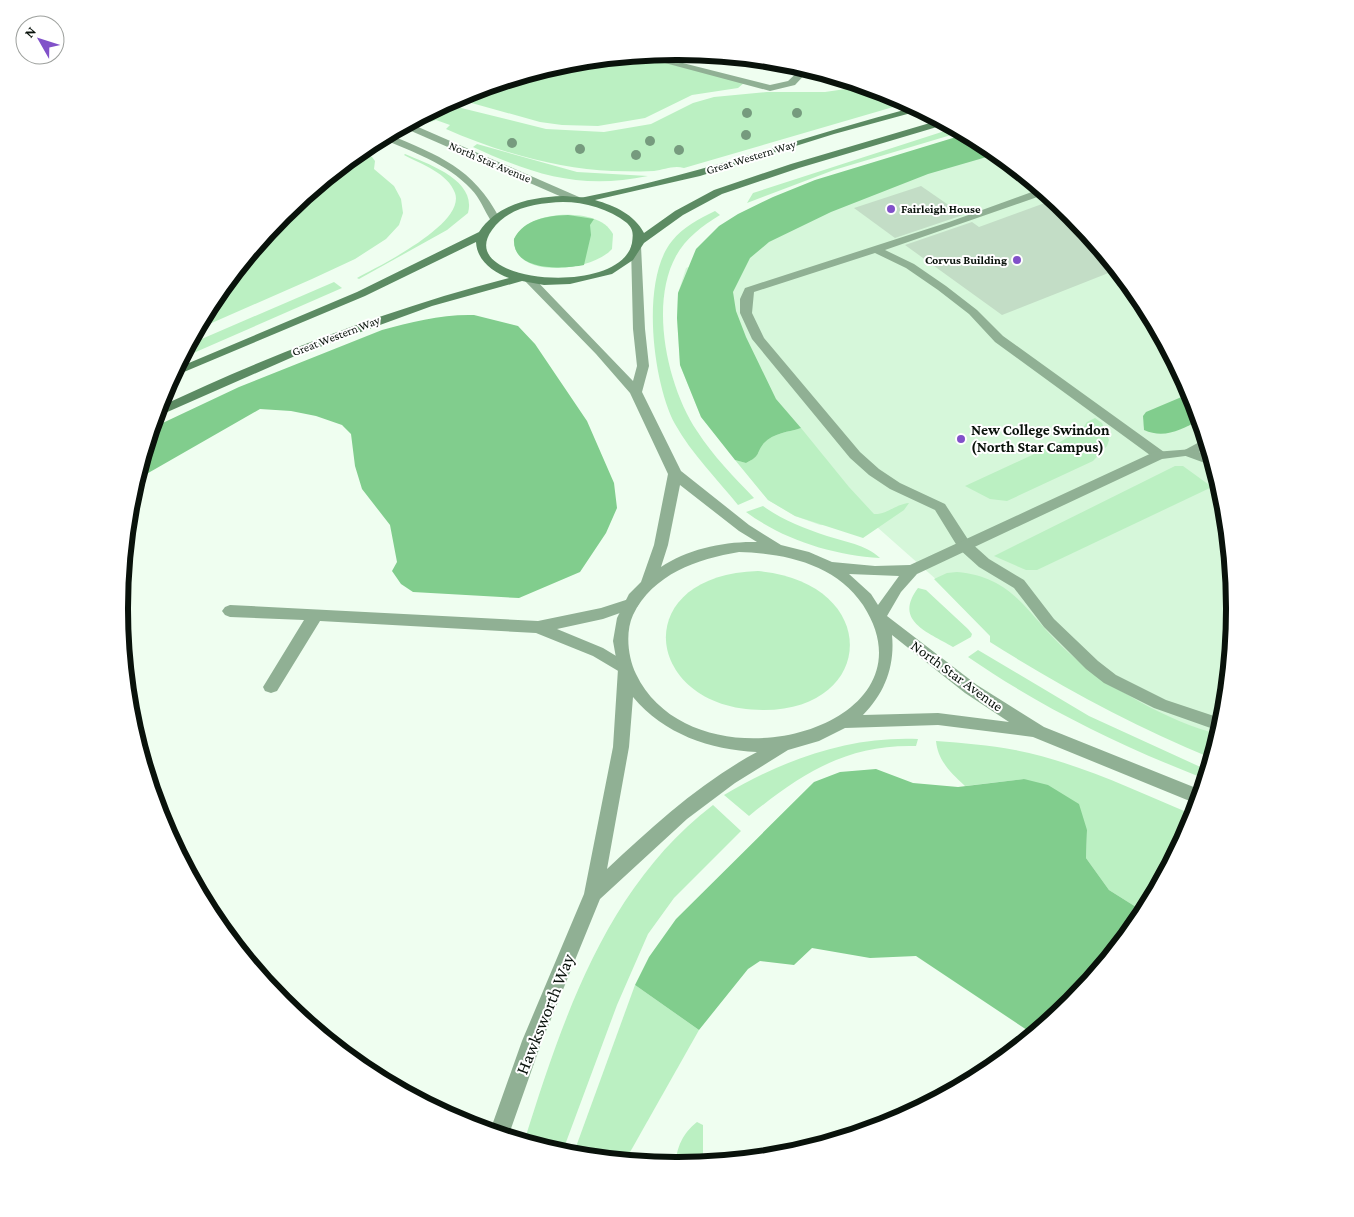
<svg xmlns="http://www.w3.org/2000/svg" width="1354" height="1217" viewBox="0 0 1354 1217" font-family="'Crimson Pro',serif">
  <rect width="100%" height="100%" fill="#effef0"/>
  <!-- built -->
  <polygon fill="#d6f7da" points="987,145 1071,215 1140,299 1192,396 1224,500 1234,609 1223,717 1212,754 938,581 877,527 820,525 795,516 768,500 701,417 680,365 677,318 678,293 686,268"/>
  <!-- green -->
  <g fill="#bbf0c2">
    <polygon points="636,55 744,83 738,88 692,95 645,118 598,126 562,125 540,122 468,102 484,93 479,89 569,62"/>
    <path d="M866,86l25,8 16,9 -223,65c-11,-3 -20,2 -30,3 -14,1 -28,0 -42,0 -54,-2 -117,-20 -166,-42l4,-4 -14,-5 -6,2 -11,-4 26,-14 101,25 58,3 47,-8 42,-21 21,-6 53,-5h58z"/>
    <polygon points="954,128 961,132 834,170 747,203 753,193"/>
    <path d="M477,144l100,28 71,4c-67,14 -114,-1 -175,-29z"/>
    <polygon points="358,153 372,157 375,161 374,169 394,186 401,199 403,213 399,225 386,239 355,259 312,279 198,329 214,299 283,214"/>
    <path d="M405,154c23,10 72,26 63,59l-21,17 -88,49 -2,-1c22,-12 109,-54 98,-85 -7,-20 -34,-29 -51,-38z"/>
    <path d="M715,211l5,4c-18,11 -34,23 -44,41 -27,49 -8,132 21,175 16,25 37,46 57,67l-16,7c-20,-25 -47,-52 -63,-81 -22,-41 -35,-144 -3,-183 11,-14 27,-22 43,-30z"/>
    <path d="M559,215c19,-1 44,1 54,19l-1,15c-20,23 -100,31 -98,-10 9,-17 27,-22 45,-24z"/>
    <polygon points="334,282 342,288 182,358 190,344"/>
    <polygon points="1095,418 1102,423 1109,440 1107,446 1093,461 1007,501 990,499 965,486 1060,442 1083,428 1087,422"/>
    <path d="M801,428l48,59 25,27c12,1 22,-10 35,-11l-5,7 -41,28 -68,-22 -27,-16 -33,-40 11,3c16,-8 9,-9 18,-20 9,-10 25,-11 37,-15z"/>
    <polygon points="1175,466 1183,466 1212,487 1037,570 1026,570 994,556"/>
    <path d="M763,506c19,14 41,22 64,30 18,6 38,8 53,22 -47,-3 -96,-18 -134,-46z"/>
    <path d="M758,571c123,11 120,138 6,139 -120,1 -139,-135 -6,-139z"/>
    <path d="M957,572c59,5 71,45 111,80 38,34 101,70 150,82l-7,24c-77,-32 -150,-71 -221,-116v-6l-56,-57 13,-6z"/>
    <path d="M918,588l8,2 42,39 4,5 -1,3 -18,10c-25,-15 -60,-26 -35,-59z"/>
    <path d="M978,650l111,66 118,54 -2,9c-84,-33 -163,-71 -237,-122z"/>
    <path d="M918,739l-2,7c-70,-2 -115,28 -167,70l-25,-21c59,-35 124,-59 194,-56z"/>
    <path d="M936,741c27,2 53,4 79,9 62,12 121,41 179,65l-50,97 -35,-22 -23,-32 1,-28 -63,-51 -59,7c-14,-13 -27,-25 -29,-45z"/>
    <path d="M713,805l28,26 -67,67 -26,36 -31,71 -55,148 -38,-11c39,-124 82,-255 189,-337z"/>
    <polygon points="635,985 699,1030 625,1161 573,1155"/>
    <path d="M697,1122l6,3v37l5,1 -33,3c2,-19 7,-32 22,-44z"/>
  </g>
  <!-- forest -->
  <g fill="#81cd8d">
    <path d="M966,134l31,20 -69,20 -97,38 -62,30 -19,16 -17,34 3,19 10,26 30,62 25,29c-12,4 -28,5 -37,15 -9,11 -2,12 -18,20l-11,-3 -34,-43 -21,-52 -3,-47 1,-25 18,-44 23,-23 19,-12 35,-17 42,-17z"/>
    <path d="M568,215l26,4 -4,6 1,10 -7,30c-21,4 -72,7 -70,-26 10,-20 33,-23 54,-24z"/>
    <path d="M474,315l44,11 17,18 52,77 27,62 3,25 -11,25 -26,39 -61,26 -106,-6 -12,-8 -9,-13 5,-9 -7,-37 -28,-36 -7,-23 -4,-32 -9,-9 -26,-9 -25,-5 -31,-2 -124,71 16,-52 87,-41 143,-57c29,-8 61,-16 92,-15z"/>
    <path d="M1191,393l8,27c-18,10 -35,19 -55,10l-1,-14 3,-4z"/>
    <polygon points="876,769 913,783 958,787 1024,779 1048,785 1079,804 1087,830 1086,858 1109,890 1144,912 1071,1003 1033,1034 916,956 870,958 812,948 794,965 760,961 748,969 699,1030 635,985 649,957 676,919 814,782 840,772"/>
  </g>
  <!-- building -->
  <g fill="#c3ddc6">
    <polygon points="921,186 963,215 895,238 854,208"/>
    <polygon points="1053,200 1071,215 1116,270 1002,315 905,245 972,222 979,227"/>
  </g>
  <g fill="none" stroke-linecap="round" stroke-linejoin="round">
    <!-- service -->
    <g fill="#90b094" fill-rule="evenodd">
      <polygon points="647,54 770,85 788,81 803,67 810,69 795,85 770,91 635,55"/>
      <polygon points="1040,189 1046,194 885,250 914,264 946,286 977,310 1003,336 1164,452 1166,455 1164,458 1154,458 995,342 969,314 938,290 906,268 875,253 754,292 752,313 764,338 860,452 879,469 900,483 945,504 969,541 989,559 1024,580 1054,619 1098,661 1116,675 1166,700 1223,719 1219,731 1154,708 1104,683 1086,669 1044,627 1014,588 979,567 959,549 935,510 890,489 869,475 850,458 752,339 740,313 740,299 745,288 949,222"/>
      <polygon points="1205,439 1208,447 1199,452 1210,456 1213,466 1183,455 1181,452"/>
      <polygon points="632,598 637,599 639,603 637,607 603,619 557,629 603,648 631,665 633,669 631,673 625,675 593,656 536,633 320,621 277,691 271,693 265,691 263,687 304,620 230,617 225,615 222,611 225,607 230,605 538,621 601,608"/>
    </g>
    <!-- minor -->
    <g fill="#90b094" fill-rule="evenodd">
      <polygon points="465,93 470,95 470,99 458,97"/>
      <path d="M636,243l5,3 4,83 4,37 -7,26 39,79 68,54 32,20 28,7 23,10 43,4 35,-1 244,-113 39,-3 2,3 -2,3 -31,4 -245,115 -16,18 -14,24 90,69 67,42 157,63 -4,14 -164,-67 -95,-12 -93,3 -26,13 -31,9 -53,33 -48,36 -87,80 -58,142 -34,96 -18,-6 32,-90 62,-147 29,-147 5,-78 -5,-28 4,-23 12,-24 12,-12 13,-37 14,-71 -38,-81 -34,-39 -73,-75 2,-2h8l100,104 4,-15 -4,-37 -2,-83zM680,485l59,46 18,11c-32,-1 -70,7 -96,25l7,-22zM739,552c45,1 97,12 124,53 81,125 -169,190 -227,69 -8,-16 -11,-42 -3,-59 20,-41 64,-56 106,-63zM849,574l50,2 -21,29 -7,-11zM892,635l73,58 44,29 -71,-9 -75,2c22,-22 32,-49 29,-80zM633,697c31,37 77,53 124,55 -56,30 -104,74 -150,117l22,-122z"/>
    </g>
    <!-- tertiary -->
    <g fill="#90b094" fill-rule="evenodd">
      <polygon points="409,123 579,197 580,199 579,201 571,201 402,127"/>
      <path d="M388,134c51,22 85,33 112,85l-1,2h-8c-7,-11 -11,-23 -20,-32 -24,-26 -59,-37 -90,-51z"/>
    </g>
    <!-- secondary -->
    <path fill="#5c8b63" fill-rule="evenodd" d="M915,107l7,3 -88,24 -134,42 -105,24c20,6 39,14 49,33l31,-22 39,-21 77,-26 149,-44 7,4 -148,44 -77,26 -39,21 -39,28 -11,17 -21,14 -42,10 -26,1 -22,-4 -90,25 -137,50 -139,61 3,-10c113,-53 229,-98 350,-129 -16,-6 -32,-17 -33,-36l-111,54 -193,81 5,-9 180,-76 122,-60c19,-28 52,-35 84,-36 7,0 16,2 22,1 112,-22 220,-61 330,-90zM563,202c22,0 46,7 64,21 7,7 6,12 5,20 -11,55 -179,40 -140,-13 16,-23 45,-27 71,-28z"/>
  </g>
  <!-- trees -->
  <g fill="#769b7e">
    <circle cx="747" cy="113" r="5"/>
    <circle cx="797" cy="113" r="5"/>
    <circle cx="746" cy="135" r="5"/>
    <circle cx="650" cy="141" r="5"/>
    <circle cx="512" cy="143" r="5"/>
    <circle cx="580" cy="149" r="5"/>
    <circle cx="679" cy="150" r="5"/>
    <circle cx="636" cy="155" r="5"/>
  </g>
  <!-- markers -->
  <g fill="#8151c9" stroke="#fff" stroke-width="2">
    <circle cx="891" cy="209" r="5"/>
    <circle cx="1017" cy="260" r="5"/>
    <circle cx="961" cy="439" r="5"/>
  </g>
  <g text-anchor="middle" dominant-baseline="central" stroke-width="4" stroke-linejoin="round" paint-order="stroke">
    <!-- far-street labels -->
    <g font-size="12" fill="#09120b" stroke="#fff">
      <text transform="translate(751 157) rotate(-17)">Great Western Way</text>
      <text transform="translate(490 162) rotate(23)">North Star Avenue</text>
      <text transform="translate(336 336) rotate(-21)">Great Western Way</text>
    </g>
    <!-- far-poi labels -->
    <g font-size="12" font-weight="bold" fill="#09120b" stroke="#fff" text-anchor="start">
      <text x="901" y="209">Fairleigh House</text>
      <text x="1007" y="260" text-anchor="end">Corvus Building</text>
    </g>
    <!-- poi labels -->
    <g font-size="15" font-weight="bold" fill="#09120b" stroke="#fff" text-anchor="start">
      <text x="971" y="430">New College Swindon<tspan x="971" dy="17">(North Star Campus)</tspan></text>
    </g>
    <!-- street labels -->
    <g font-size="15" fill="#09120b" stroke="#fff">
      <text transform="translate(957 676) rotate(36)">North Star Avenue</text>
    </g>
    <!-- near-street labels -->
    <g font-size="18" fill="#09120b" stroke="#fff">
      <text transform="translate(545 1014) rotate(-68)">Hawksworth Way</text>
    </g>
  </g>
  <!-- crop -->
  <path d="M0 0H1354V1217H0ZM676 60H678A548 548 0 0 1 1226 608V609A548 548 0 0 1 678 1157H676A548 548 0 0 1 128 609V608A548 548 0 0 1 676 60Z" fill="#fff" fill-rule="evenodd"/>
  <path fill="none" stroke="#09120b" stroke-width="6" d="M676 60H678A548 548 0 0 1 1226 608V609A548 548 0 0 1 678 1157H676A548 548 0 0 1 128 609V608A548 548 0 0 1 676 60Z"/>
  <!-- north arrow -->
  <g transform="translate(40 40) rotate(309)"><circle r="24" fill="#ffffff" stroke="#9da09d"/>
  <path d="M0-4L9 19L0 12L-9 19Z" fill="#8151c9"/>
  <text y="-8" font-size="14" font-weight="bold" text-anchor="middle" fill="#09120b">N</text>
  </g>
</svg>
